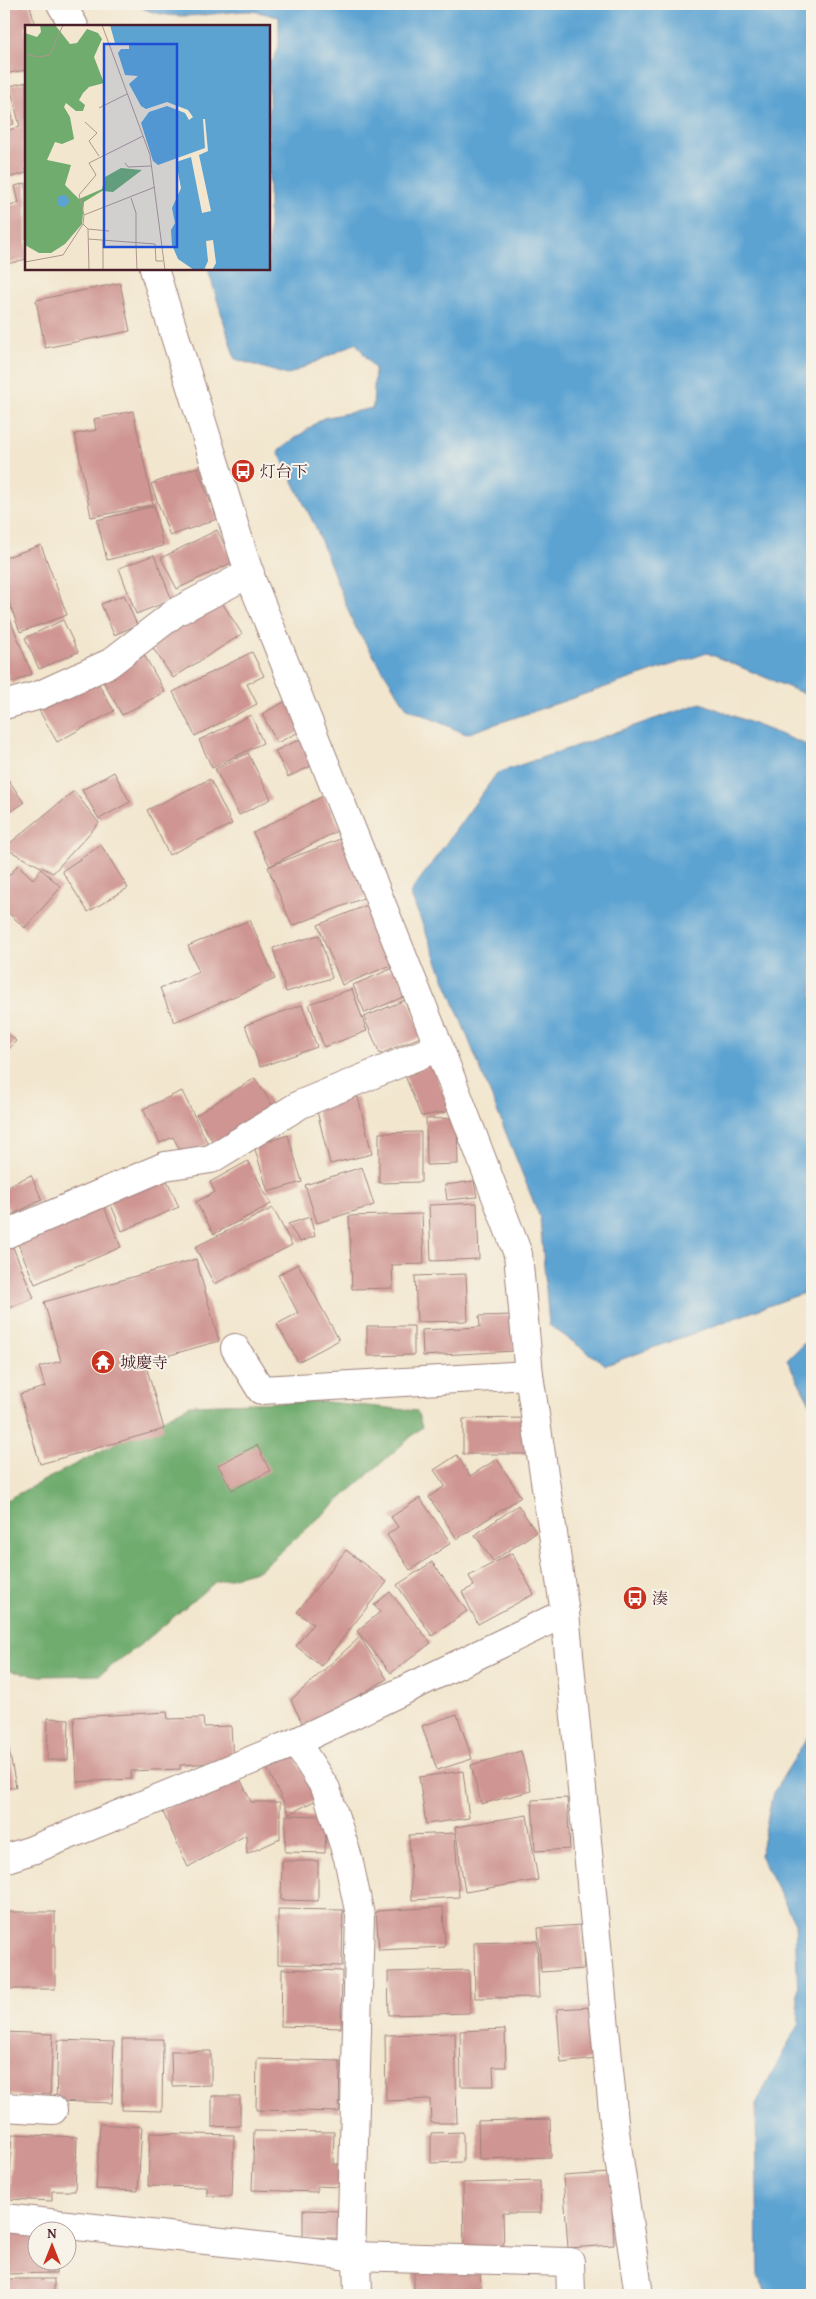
<svg xmlns="http://www.w3.org/2000/svg" width="816" height="2299" viewBox="0 0 816 2299" font-family="'Gentium Book Plus','Noto Serif JP',serif">
  <rect width="100%" height="100%" fill="#f7f3e8"/>
  <filter id="ink" filterUnits="userSpaceOnUse"><feTurbulence type="fractalNoise" baseFrequency=".02" numOctaves="2"/><feDisplacementMap in="SourceGraphic" scale="10" xChannelSelector="R" yChannelSelector="G"/><feConvolveMatrix kernelMatrix="1 2 1 2 8 2 1 2 1" color-interpolation-filters="sRGB"/></filter>
  <filter id="wash" filterUnits="userSpaceOnUse"><feTurbulence type="fractalNoise" baseFrequency=".0096" numOctaves="4" result="noise"/><feDisplacementMap in="SourceGraphic" scale="20" xChannelSelector="R" yChannelSelector="G"/><feGaussianBlur stdDeviation="1.12" result="paint"/><feColorMatrix in="noise" values="0 0 0 0 0 0 0 0 0 0 0 0 0 0 0 0 0 1.4 0 .05"/><feComposite in="paint" operator="in"/></filter>
  <g filter="url(#wash)">
    <rect width="100%" height="100%" fill="#f2e6ce"/>
    <!-- forest -->
    <polygon fill="#6fac6e" stroke="#5c664c" points="318,1401 417,1411 422,1427 260,1570 215,1582 144,1642 99,1675 41,1676 4,1670 4,1501 190,1405"/>
    <!-- water -->
    <g fill="#5ca3d2" stroke="#53617e">
      <path d="M135,4h677v693l-105,-44 -241,81 -59,-26 -53,-83 -39,-99 -37,-75 45,-33 50,-10 2,-39 -19,-26 -69,32 -52,-16 -27,-90h61v-208h4l6,-19v-25c-10,-2 -22,-6 -31,-6 -36,1 -80,14 -113,-7z"/>
      <polygon points="701,703 812,747 812,1290 606,1365 549,1325 540,1218 410,893 497,773"/>
      <polygon points="812,1338 812,1407 787,1360 807,1340"/>
      <polygon points="812,1730 812,2295 767,2295 758,2276 756,2104 799,2023 795,1923 760,1855 773,1793"/>
    </g>
    <g id="blocks">
      <!-- building -->
      <g fill="#cf9592">
        <polygon points="4,4 13,4 13,7 30,5 35,26 26,26 26,70 4,74"/>
        <polygon points="26,82 26,173 4,179 4,131 20,127 10,86"/>
        <polygon points="4,88 14,124 4,126"/>
        <polygon points="26,183 26,259 4,265 4,208 19,203 15,186"/>
        <polygon points="120,283 130,331 45,348 36,300"/>
        <polygon points="133,411 153,505 91,517 75,434 96,430 94,419"/>
        <polygon points="197,467 217,519 170,536 151,484"/>
        <polygon points="154,506 163,546 107,560 97,520"/>
        <polygon points="217,530 233,562 177,589 161,558"/>
        <polygon points="41,545 67,615 20,632 4,588 4,558"/>
        <polygon points="154,555 172,600 136,614 119,568"/>
        <polygon points="124,595 137,625 114,635 101,604"/>
        <polygon points="217,595 242,634 173,678 147,639"/>
        <polygon points="6,609 32,674 11,683 4,665 4,610"/>
        <polygon points="63,620 78,652 39,669 25,638"/>
        <polygon points="142,651 165,692 122,715 100,676"/>
        <polygon points="252,652 264,676 247,684 257,704 195,736 173,692"/>
        <polygon points="93,674 114,711 57,742 36,705"/>
        <polygon points="288,700 303,730 277,743 262,714"/>
        <polygon points="251,715 263,743 212,768 199,740"/>
        <polygon points="305,737 317,763 288,777 275,751"/>
        <polygon points="248,753 271,799 239,815 215,769"/>
        <polygon points="114,772 130,802 99,819 82,790"/>
        <polygon points="4,773 24,803 4,816"/>
        <polygon points="210,779 232,824 169,855 147,810"/>
        <polygon points="74,791 99,823 53,873 4,848"/>
        <polygon points="323,796 341,829 270,866 253,833"/>
        <polygon points="343,838 366,897 292,926 268,867"/>
        <polygon points="101,845 128,888 88,912 62,871"/>
        <polygon points="18,865 33,879 41,869 61,887 25,928 4,909 4,881"/>
        <polygon points="370,904 394,964 342,985 318,925"/>
        <polygon points="250,920 275,979 174,1022 160,988 199,972 188,946"/>
        <polygon points="319,935 332,978 286,992 273,948"/>
        <polygon points="396,967 408,995 365,1013 353,985"/>
        <polygon points="352,989 367,1031 324,1047 309,1004"/>
        <polygon points="408,999 423,1036 380,1054 364,1017"/>
        <polygon points="302,1005 317,1047 260,1067 245,1025"/>
        <polygon points="4,1030 16,1041 4,1055"/>
        <polygon points="431,1063 452,1111 421,1116 404,1073"/>
        <polygon points="255,1078 275,1110 216,1146 196,1115"/>
        <polygon points="182,1091 208,1144 183,1156 173,1137 160,1143 143,1109"/>
        <polygon points="358,1097 372,1154 330,1164 316,1107"/>
        <polygon points="457,1118 458,1164 427,1165 426,1119"/>
        <polygon points="421,1132 421,1182 379,1183 379,1133"/>
        <polygon points="288,1135 302,1182 268,1192 254,1146"/>
        <polygon points="248,1161 271,1204 214,1234 196,1202 215,1192 210,1182"/>
        <polygon points="362,1167 374,1205 317,1223 305,1185"/>
        <polygon points="31,1175 42,1200 11,1215 4,1200 4,1188"/>
        <polygon points="165,1176 179,1207 122,1231 109,1200"/>
        <polygon points="474,1181 477,1197 447,1200 445,1185"/>
        <polygon points="102,1202 121,1247 35,1284 16,1239"/>
        <polygon points="477,1203 479,1259 431,1261 429,1205"/>
        <polygon points="273,1208 292,1245 214,1284 195,1247"/>
        <polygon points="4,1209 10,1220 4,1223"/>
        <polygon points="422,1214 424,1264 392,1265 393,1288 352,1289 349,1216"/>
        <polygon points="310,1217 315,1236 300,1242 288,1224"/>
        <polygon points="12,1245 34,1298 4,1310 4,1249"/>
        <polygon points="196,1259 219,1341 145,1362 164,1429 40,1464 20,1394 45,1387 39,1367 61,1361 44,1302"/>
        <polygon points="298,1264 339,1340 298,1362 277,1324 298,1313 278,1275"/>
        <polygon points="466,1274 468,1321 417,1322 415,1276"/>
        <polygon points="512,1315 514,1351 423,1356 422,1330 480,1327 479,1316"/>
        <polygon points="367,1326 414,1326 414,1355 367,1356"/>
        <polygon points="528,1418 528,1454 463,1454 463,1419"/>
        <polygon points="257,1445 270,1471 232,1490 218,1465"/>
        <polygon points="457,1455 470,1476 497,1459 521,1497 457,1539 429,1497 445,1486 434,1470"/>
        <polygon points="420,1498 451,1543 410,1570 387,1535 398,1527 391,1517"/>
        <polygon points="518,1505 536,1532 493,1561 475,1535"/>
        <polygon points="346,1550 387,1582 321,1666 296,1646 313,1624 297,1612"/>
        <polygon points="512,1553 534,1594 478,1624 462,1592 474,1586 469,1576"/>
        <polygon points="432,1562 467,1611 432,1636 397,1585"/>
        <polygon points="390,1592 431,1643 391,1673 357,1631 380,1612 374,1605"/>
        <polygon points="360,1637 387,1679 304,1727 291,1700"/>
        <polygon points="167,1712 168,1719 203,1718 204,1727 231,1726 233,1762 180,1765 180,1769 131,1771 131,1779 77,1782 74,1717"/>
        <polygon points="457,1714 472,1759 437,1770 422,1726"/>
        <polygon points="48,1718 69,1719 68,1760 47,1760"/>
        <polygon points="8,1744 16,1787 4,1789 4,1745"/>
        <polygon points="521,1751 531,1791 481,1804 471,1765"/>
        <polygon points="293,1753 316,1800 289,1814 266,1766"/>
        <polygon points="463,1771 469,1818 426,1824 419,1777"/>
        <polygon points="237,1772 251,1802 280,1802 280,1839 247,1854 246,1835 188,1867 162,1810"/>
        <polygon points="567,1798 570,1849 535,1851 532,1800"/>
        <polygon points="286,1815 326,1816 325,1853 285,1852"/>
        <polygon points="527,1815 538,1880 465,1892 455,1827"/>
        <polygon points="455,1833 459,1897 412,1900 409,1835"/>
        <polygon points="282,1861 318,1861 318,1901 281,1900"/>
        <polygon points="443,1907 445,1947 379,1950 376,1911"/>
        <polygon points="278,1909 343,1910 342,1966 278,1964"/>
        <rect x="4" y="1912" width="51" height="77"/>
        <polygon points="581,1925 584,1969 541,1972 538,1928"/>
        <polygon points="537,1941 539,1997 475,1998 474,1943"/>
        <polygon points="282,1969 342,1971 341,2028 281,2026"/>
        <polygon points="469,1970 470,2013 389,2015 388,1972"/>
        <polygon points="592,2007 596,2059 561,2063 557,2009"/>
        <polygon points="505,2029 506,2067 493,2067 494,2086 461,2086 460,2031"/>
        <polygon points="4,2032 53,2034 50,2097 4,2095"/>
        <polygon points="455,2033 457,2123 431,2123 430,2099 386,2101 385,2035"/>
        <polygon points="122,2039 163,2039 162,2111 122,2110"/>
        <polygon points="58,2040 114,2042 112,2103 56,2101"/>
        <polygon points="171,2051 211,2051 211,2085 172,2086"/>
        <polygon points="257,2059 340,2061 339,2112 256,2110"/>
        <polygon points="212,2096 240,2096 240,2126 212,2127"/>
        <polygon points="550,2119 551,2157 479,2159 478,2121"/>
        <polygon points="100,2124 142,2127 138,2191 96,2189"/>
        <polygon points="254,2131 334,2132 333,2164 339,2164 339,2187 317,2186 317,2192 252,2190"/>
        <polygon points="463,2132 463,2162 431,2163 431,2133"/>
        <polygon points="150,2133 234,2135 232,2196 207,2196 207,2187 148,2186"/>
        <polygon points="12,2134 77,2137 75,2191 52,2191 52,2201 9,2199"/>
        <polygon points="610,2173 614,2245 568,2248 563,2176"/>
        <polygon points="540,2181 541,2213 503,2213 504,2251 464,2252 463,2183"/>
        <polygon points="303,2210 343,2211 342,2238 303,2238"/>
        <polygon points="38,2230 38,2262 56,2262 56,2273 4,2274 4,2231"/>
        <polygon points="480,2270 481,2295 414,2295 414,2271"/>
        <rect x="4" y="2279" width="50" height="16"/>
      </g>
    </g>
  </g>
  <g filter="url(#ink)">
    <use href="#blocks" fill-opacity="0" stroke="#9e827c" stroke-width="1"/>
    <g fill="none" stroke-linecap="round" stroke-linejoin="round">
      <!-- street casing -->
      <g stroke="#9e827c" stroke-width="30">
        <g id="street">
          <polyline points="251,579 439,1047 518,1254 529,1375 565,1613 615,2132 639,2295"/>
          <polyline points="4,705 40,695 110,663 176,612 250,573"/>
          <polyline points="4,1235 165,1166 211,1159 301,1104 439,1047"/>
          <polyline points="235,1348 261,1390 529,1375"/>
          <polyline points="296,1742 326,1789 348,1858 360,1915 351,2256"/>
          <polyline points="4,1859 32,1850 296,1742 565,1613"/>
          <polyline points="4,2107 53,2110"/>
          <polyline points="4,2218 351,2256 570,2262 571,2295"/>
          <polyline points="357,2256 358,2295"/>
        </g>
      </g>
      <!-- secondary casing -->
      <g stroke="#9e827c" stroke-width="30">
        <g id="secondary">
          <polyline points="61,4 74,26"/>
          <polyline points="154,269 251,579"/>
        </g>
      </g>
      <!-- street -->
      <use href="#street" stroke="#fff" stroke-width="28"/>
      <!-- secondary -->
      <use href="#secondary" stroke="#fff" stroke-width="28"/>
    </g>
  </g>
  <!-- icons -->
  <defs>
    <g id="bus-disc" transform="scale(1.25)"><circle r="9.5" fill="#c8321e" stroke="#f7f3e8"/><path d="M-5-6H5V4H4V6H2V4H-2V6H-4V4H-5ZM-3.5-4V0h7V-4ZM-3.5 1.2v1.5H-2V1.2ZM2 1.2v1.5H3.5V1.2Z" fill="#fff"/></g>
    <g id="temple-disc" transform="scale(1.25)"><circle r="9.5" fill="#c8321e" stroke="#f7f3e8"/><path d="M0-6L5-2H3V0L6.5 2.5H4V6H1.5V3h-3V6H-4V2.5H-6.5L-3 0V-2H-5Z" fill="#fff"/></g>
  </defs>
  <g fill-rule="evenodd">
    <use href="#bus-disc" x="243" y="471"/>
    <use href="#temple-disc" x="103" y="1362"/>
    <use href="#bus-disc" x="635" y="1598"/>
  </g>
  <g text-anchor="middle" dominant-baseline="central" stroke-width="4" stroke-linejoin="round" paint-order="stroke">
    <!-- poi labels -->
    <g font-size="16" fill="#4a1f2b" stroke="#f7f3e8" text-anchor="start">
      <text x="260" y="471">灯台下</text>
      <text x="120" y="1362">城慶寺</text>
      <text x="652" y="1598">湊</text>
    </g>
  </g>
  <!-- overview -->
  <g transform="translate(25 25)">
    <rect width="245" height="245" fill="#f2e6ce"/>
    <path d="M15,0h15l15,19 7,-1 10,-14 11,4 4,6 -8,18 10,26 -15,4 -6,6 -4,7 6,5 -2,6h-7l-10,-8 -2,4 6,10 4,22 -12,5 -7,-2 -8,18 24,5 -6,20 14,14 23,-10 3,-12 16,-9 21,2 -29,22 -11,-1 -18,11 -2,22 -17,20 -14,9h-12l-14,-8v-212l12,4 4,-5z" fill="#6fac6e"/>
    <path d="M85,0h160v245h-58l4,-7 -3,-23 -7,1 2,20 -4,9h-10l-16,-11 -6,-14 -1,-15 4,-7 -3,-15 9,-20 -5,-26 15,-5 11,56 9,-2 -12,-56 9,-4 -3,-32h-2l2,29 -47,17 -5,-4 -12,-38 8,-11 18,-6 18,7 4,7 4,-3 -5,-7 -21,-8 -21,7 -5,-3 -12,-22 9,-8 -13,-1 -7,-22 3,-4h8v-4l-14,-2zM32 176a6 6 0 1 1 12 0a6 6 0 1 1-12 0Z" fill="#5ca3d2"/>
    <path fill="none" stroke="#5ca3d2" stroke-width="2.5" d="M239,0l6,14"/>
    <path fill="none" stroke="#af968d" stroke-width="1" d="M77,0l48,130 15,115M0,29l13,3 12,-2 13,-30M74,83l28,-14M60,97l12,11 -8,8 10,15M100,138l3,4 23,-1M106,173l5,15v31M59,190l-5,-20 17,-20 -7,-12 54,-27M63,204l21,2M63,214l67,5 1,17h7M78,215v30M111,219l1,26M0,237l38,-7 20,-31M64,245l-1,-41 -5,-5 1,-9 71,-28"/>
    <path fill="#1d4ed8" fill-opacity="0.15" stroke="#1d4ed8" stroke-width="2.5" d="M79,19h73v203h-73z"/>
    <rect width="245" height="245" fill="none" stroke="#4a1f2b" stroke-width="2.5"/>
  </g>
  <!-- margin -->
  <rect width="816" height="2299" fill="none" stroke="#f7f3e8" stroke-width="20"/>
  <!-- north arrow -->
  <g transform="translate(52 2246)"><circle r="24" fill="#f7f3e8" stroke="#b29e9c"/>
  <path d="M0-4L9 19L0 12L-9 19Z" fill="#c8321e"/>
  <text y="-8" font-size="14" font-weight="bold" text-anchor="middle" fill="#4a1f2b">N</text>
  </g>
</svg>
